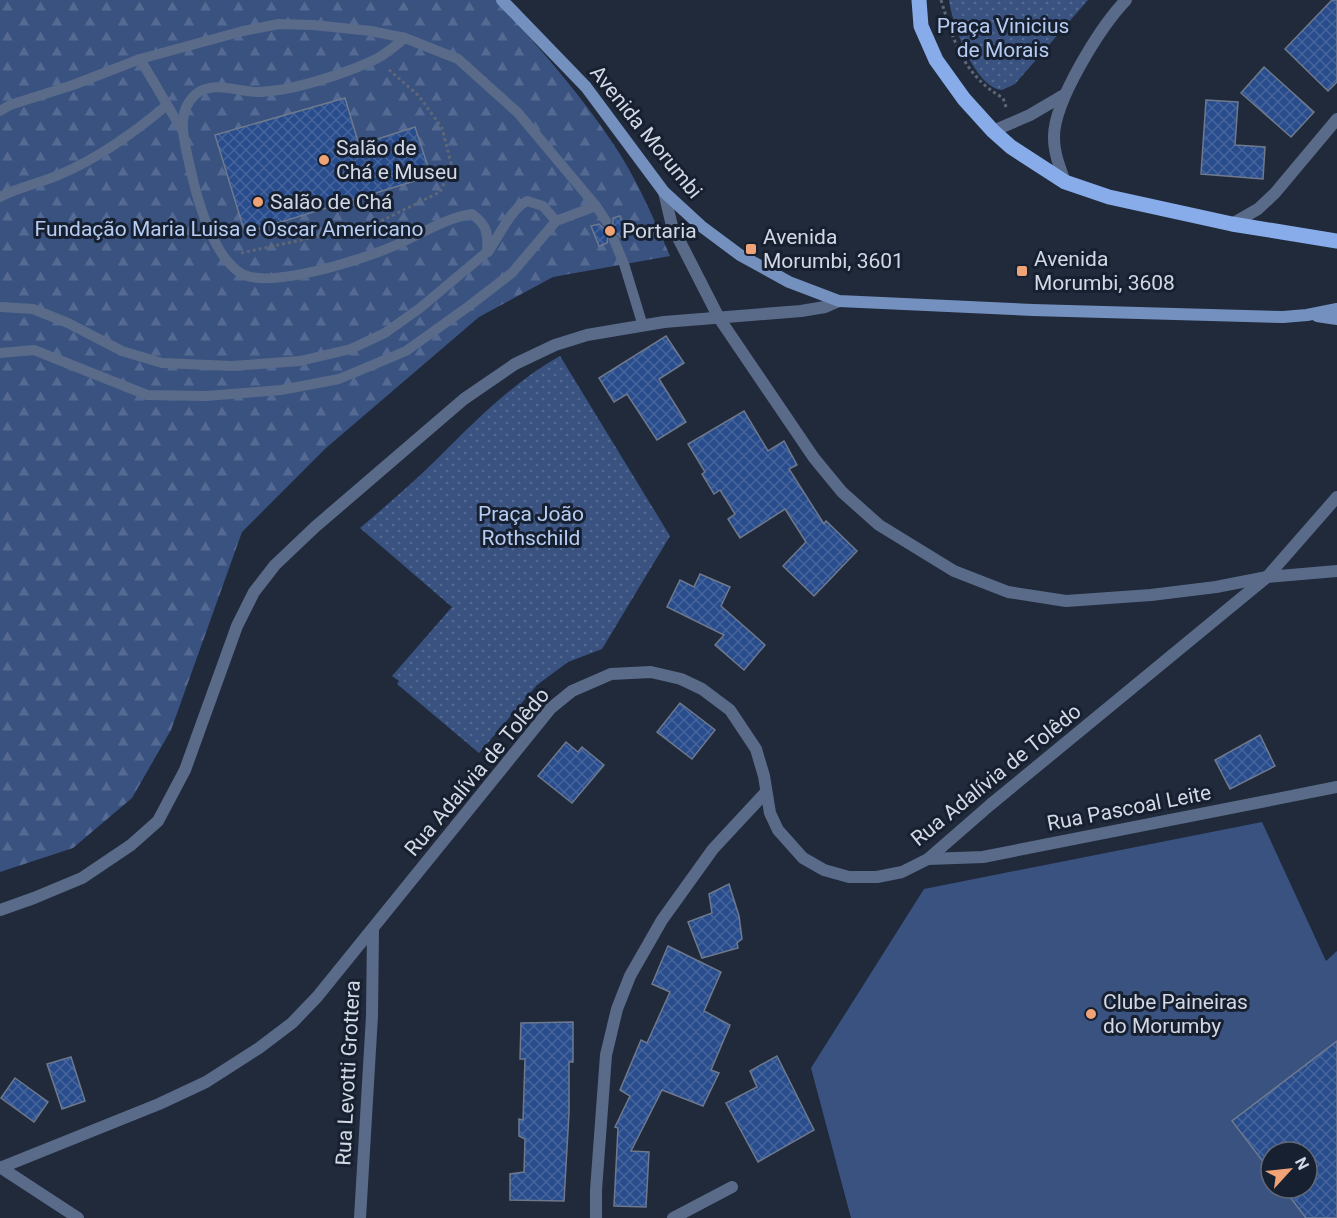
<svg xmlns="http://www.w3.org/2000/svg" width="1337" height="1218" viewBox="0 0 1337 1218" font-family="Roboto,sans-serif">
  <defs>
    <pattern id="grass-dots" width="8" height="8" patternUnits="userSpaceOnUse" patternTransform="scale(1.5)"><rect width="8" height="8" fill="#395280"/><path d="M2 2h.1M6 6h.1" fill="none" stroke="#556a92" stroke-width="1.8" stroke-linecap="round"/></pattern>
    <pattern id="forest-firs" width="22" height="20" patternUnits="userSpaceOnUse" patternTransform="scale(1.5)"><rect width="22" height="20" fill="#395280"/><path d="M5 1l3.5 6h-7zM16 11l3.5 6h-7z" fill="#556a92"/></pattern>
    <pattern id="building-cross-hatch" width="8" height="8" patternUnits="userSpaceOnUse" patternTransform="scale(1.5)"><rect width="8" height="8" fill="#284c8c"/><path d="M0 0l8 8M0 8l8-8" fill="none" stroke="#46659c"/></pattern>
  </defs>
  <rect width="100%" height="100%" fill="#202a3b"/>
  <!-- grass -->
  <g fill="url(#grass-dots)">
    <path d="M949,0h139l-73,84 -13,6c-28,-2 -50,-67 -53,-90z"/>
    <path d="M560,356l110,180 -68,113 -34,13 -31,23 -58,68 -82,-69 2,-3 -7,-5 60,-69 -92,-79c27,-23 54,-46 79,-71 37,-37 76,-76 121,-101z"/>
  </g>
  <!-- forest -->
  <path fill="url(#forest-firs)" d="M0,0h496c42,46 82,91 116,142 24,35 41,75 58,114l-117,21 -74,40 -153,131 -84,84 -71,198 -39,68 -59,50 -73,24z"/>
  <!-- garden -->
  <path fill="#395280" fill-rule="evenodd" d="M1262,822l64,139 11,-10v267h-486l-40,-150 113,-179zM1271,1152h36v36h-36z"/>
  <!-- building -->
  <g fill="url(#building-cross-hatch)" stroke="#6e798d" stroke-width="1.5">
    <polygon points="1332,0 1337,0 1337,82 1328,91 1285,49"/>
    <polygon points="1264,67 1314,112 1291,137 1241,93"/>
    <polygon points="345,98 359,145 415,127 431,176 245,233 215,135"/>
    <polygon points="1206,100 1238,102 1235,145 1265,147 1263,179 1201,174"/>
    <polygon points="620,216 628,235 621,238 618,234 612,233 608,236 607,243 599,246 591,226 599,224 603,228 610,228 613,224 613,218"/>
    <polygon points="666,336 684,363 659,379 686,422 657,440 627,394 614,402 599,378"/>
    <polygon points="744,411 768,451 784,441 797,465 789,469 824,524 826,521 857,551 814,596 783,566 806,542 785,509 740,538 728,519 735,514 720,490 714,494 702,474 705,472 688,444"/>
    <polygon points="700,574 730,587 721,606 765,645 744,670 715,645 724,635 667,607 680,580 694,587"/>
    <polygon points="680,703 715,730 692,759 657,732"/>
    <polygon points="1260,735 1275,766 1230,789 1215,760"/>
    <polygon points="566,742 578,752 582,747 604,765 572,803 538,776"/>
    <polygon points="729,884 739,916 742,939 737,943 738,948 702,958 688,922 712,913 709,894"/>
    <polygon points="668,946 721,972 704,1011 730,1025 711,1070 719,1073 703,1106 662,1090 631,1151 649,1152 646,1207 614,1206 618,1128 615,1127 630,1096 620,1090 641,1040 647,1043 670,992 652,984"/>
    <polygon points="573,1022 573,1062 569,1062 569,1113 564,1201 510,1200 510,1174 524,1172 525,1139 519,1136 519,1119 523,1120 525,1059 520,1059 521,1023"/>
    <polygon points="1337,1041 1337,1218 1306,1218 1283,1188 1307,1188 1307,1152 1271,1152 1271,1172 1232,1121"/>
    <polygon points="777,1056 814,1130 758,1162 726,1103 757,1087 750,1071"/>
    <polygon points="71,1057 85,1101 62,1109 47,1064"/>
    <polygon points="15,1078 48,1102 34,1122 1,1098"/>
  </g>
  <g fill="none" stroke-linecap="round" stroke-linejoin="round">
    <!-- path -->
    <g stroke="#5e6776" stroke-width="3" stroke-dasharray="3 3" stroke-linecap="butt">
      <path d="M941,0c13,42 22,75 62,98l4,12"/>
      <polyline points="241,253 375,224 440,192 452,167 442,128 419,96 387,68"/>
    </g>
    <!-- lane -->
    <g stroke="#5a6b89" stroke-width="10">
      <polyline points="140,59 182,130"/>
      <polyline points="0,111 10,105 73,85 140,59 243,31 279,24 313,25 371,31 405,38 458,59 518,113 596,206 606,221"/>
      <path d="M0,197c19,-10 41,-14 61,-23 40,-17 74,-42 106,-69"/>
      <polyline points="556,221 596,206"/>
      <polyline points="614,240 624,264 643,326"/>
      <path d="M0,307l33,2 35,14 54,28 40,12 70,3 68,-5 51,-12 34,-16 35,-25 67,-56c1,-19 1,-26 -15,-38 -27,4 -51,20 -76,31 -29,13 -131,47 -157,27 -28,-20 -42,-73 -49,-105 -5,-24 -16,-54 6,-73 17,-14 42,-2 62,-2 9,0 19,-2 27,-3 26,-5 67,-18 91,-30 10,-5 20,-14 29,-21"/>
      <path d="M0,353l34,-3 113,45 59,1 75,-6 58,-11 67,-28 63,-45 43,-33 44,-52 -13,-15 -16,-5c-18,10 -27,34 -39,51"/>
    </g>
    <!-- street -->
    <g stroke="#5a6b89" stroke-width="12">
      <polyline points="993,131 1030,115 1064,95"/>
      <path d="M1065,182c-5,-14 -11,-29 -11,-44 -1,-36 47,-112 72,-138"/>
      <polyline points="664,192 672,226 719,318 814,458 842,492 879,525 954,571 1008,592 1066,601 1151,595 1216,587 1267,577 1337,571"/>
      <polyline points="1232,224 1258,209 1275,193 1337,119"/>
      <polyline points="928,859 983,857 1337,787"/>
      <polyline points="0,910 34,898 82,878 131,845 158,821 185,770 237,626 254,592 275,565 315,527 464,399 515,364 555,345 587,335 664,322 801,311 825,307 839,301"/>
      <polyline points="0,1167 78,1218"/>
      <polyline points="0,1168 159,1104 206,1082 259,1048 292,1023 317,997 551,708 572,691 611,674 651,672 681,679 702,689 730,710 756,749 764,776 770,813 778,830 803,858 824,870 849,877 877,877 902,872 928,859 990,805 1267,577 1337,497"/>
      <polyline points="360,1218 372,1016 373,929"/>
      <polyline points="596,1218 596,1190 606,1055 617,1009 630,976 662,920 713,849 765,793"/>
      <polyline points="673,1218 732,1187"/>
    </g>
    <!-- secondary -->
    <g stroke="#7490bf" stroke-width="12">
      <polyline points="502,0 586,87 664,192 701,226 740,255 789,282 839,301 1033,310 1283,317 1307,315 1337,309"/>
      <polyline points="1317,316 1337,319"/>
    </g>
    <!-- primary -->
    <polyline stroke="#88ace9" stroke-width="15" points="919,0 921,26 936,60 964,99 993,131 1011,147 1065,182 1109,197 1232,224 1337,241"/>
  </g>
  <!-- markers -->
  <g fill="#efa376" stroke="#172030" stroke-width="2">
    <circle cx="324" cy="160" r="6"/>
    <circle cx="258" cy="202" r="6"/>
    <circle cx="610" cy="231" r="6"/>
    <rect x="745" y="243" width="12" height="12" rx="3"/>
    <rect x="1016" y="265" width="12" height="12" rx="3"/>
    <circle cx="1091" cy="1014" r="6"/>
  </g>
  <g text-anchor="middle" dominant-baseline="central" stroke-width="6" stroke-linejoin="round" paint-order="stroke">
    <!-- park labels -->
    <g font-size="21" fill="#b6ccf2" stroke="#172030">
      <text x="1003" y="26">Praça Vinicius<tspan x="1003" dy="24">de Morais</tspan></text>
      <text x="229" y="229">Fundação Maria Luisa e Oscar Americano</text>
      <text x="531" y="514">Praça João<tspan x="531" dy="24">Rothschild</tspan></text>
    </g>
    <!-- street labels -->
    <g font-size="21" fill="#d3d9e4" stroke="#172030">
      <text transform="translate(646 132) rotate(51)">Avenida Morumbi</text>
      <text transform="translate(477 772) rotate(-50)">Rua Adalívia de Tolêdo</text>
      <text transform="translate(996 775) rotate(-39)">Rua Adalívia de Tolêdo</text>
      <text transform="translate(1129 808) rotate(-11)">Rua Pascoal Leite</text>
      <text transform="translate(348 1073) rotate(-87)">Rua Levotti Grottera</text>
    </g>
    <!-- poi labels -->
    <g font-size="21" fill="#d3d9e4" stroke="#172030" text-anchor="start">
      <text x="336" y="148">Salão de<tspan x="336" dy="24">Chá e Museu</tspan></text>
      <text x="270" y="202">Salão de Chá</text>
      <text x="622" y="231">Portaria</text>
      <text x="763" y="237">Avenida<tspan x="763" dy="24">Morumbi, 3601</tspan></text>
      <text x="1034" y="259">Avenida<tspan x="1034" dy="24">Morumbi, 3608</tspan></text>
      <text x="1103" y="1002">Clube Paineiras<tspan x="1103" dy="24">do Morumby</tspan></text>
    </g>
  </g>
  <!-- north arrow -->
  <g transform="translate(1289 1170) rotate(63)"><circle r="28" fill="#172030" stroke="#626a78" stroke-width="1.5"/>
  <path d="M0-4.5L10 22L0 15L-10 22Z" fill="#efa376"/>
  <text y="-9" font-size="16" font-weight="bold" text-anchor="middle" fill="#d3d9e4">N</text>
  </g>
</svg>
